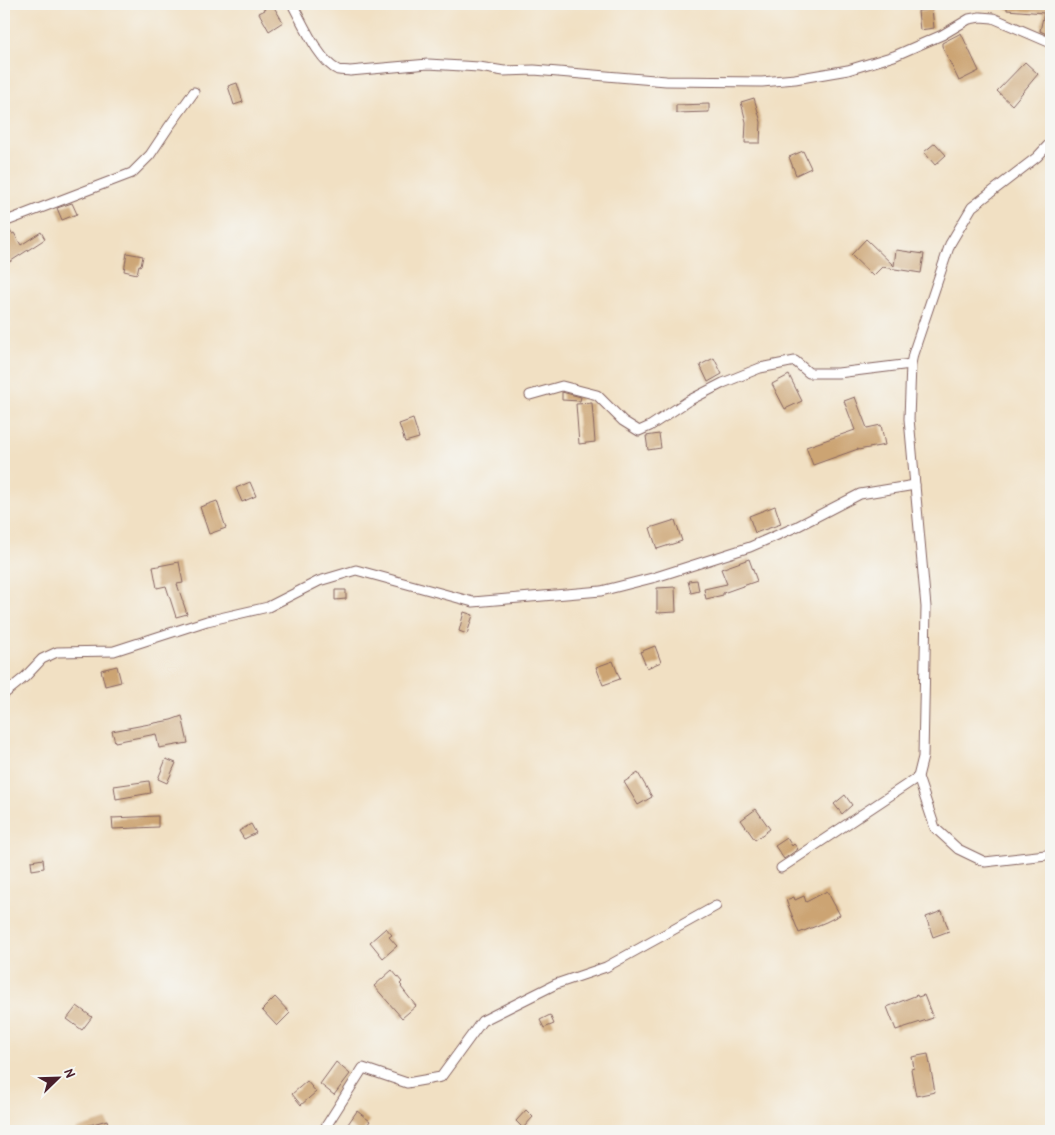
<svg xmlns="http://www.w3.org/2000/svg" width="1055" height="1135" viewBox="0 0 1055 1135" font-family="'Patrick Hand',sans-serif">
  <rect width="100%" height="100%" fill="#f6f6f2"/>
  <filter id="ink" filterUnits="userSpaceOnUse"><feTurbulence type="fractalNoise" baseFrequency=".02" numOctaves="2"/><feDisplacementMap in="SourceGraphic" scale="10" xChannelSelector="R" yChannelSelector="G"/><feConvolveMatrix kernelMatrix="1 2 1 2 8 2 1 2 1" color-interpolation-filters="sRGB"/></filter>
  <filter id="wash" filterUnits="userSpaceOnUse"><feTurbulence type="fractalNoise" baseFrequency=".0096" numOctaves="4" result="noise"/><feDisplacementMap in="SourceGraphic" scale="20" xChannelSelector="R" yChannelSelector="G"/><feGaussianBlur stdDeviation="1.12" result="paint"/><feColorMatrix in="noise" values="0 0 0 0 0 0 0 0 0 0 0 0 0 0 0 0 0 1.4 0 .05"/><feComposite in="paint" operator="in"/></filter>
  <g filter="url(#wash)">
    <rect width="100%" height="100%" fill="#f1e0c3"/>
    <g id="blocks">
      <!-- building -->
      <g fill="#cca473">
        <polygon points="261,4 272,4 283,22 269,31 259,13 265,10"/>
        <polygon points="1007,4 1051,4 1051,36 1040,31 1044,13 1007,10"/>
        <polygon points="932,9 934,28 920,30 918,11"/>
        <polygon points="961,33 979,71 959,81 942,46 942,43"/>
        <polygon points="1025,62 1038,74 1012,105 997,91"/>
        <polygon points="237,83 243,102 234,105 228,86"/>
        <polygon points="754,98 761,122 760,143 745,143 746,122 741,102"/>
        <polygon points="709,104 709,112 676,113 676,105"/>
        <polygon points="935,143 946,155 935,165 924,152"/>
        <polygon points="803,151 811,168 796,175 789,157"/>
        <polygon points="72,203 77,214 62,220 57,208"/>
        <polygon points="8,227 12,234 14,233 21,245 41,232 45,239 8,263 4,256 4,228"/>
        <polygon points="866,239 894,266 896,250 924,254 921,273 882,267 873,276 851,255"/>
        <polygon points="127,253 143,256 141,266 139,265 137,274 124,271"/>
        <polygon points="714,358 722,374 708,382 700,365"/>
        <polygon points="789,375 802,401 785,409 772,384"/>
        <polygon points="562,392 581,397 580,401 562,400"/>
        <polygon points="855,397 867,428 881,425 885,445 858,450 858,449 813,465 806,447 855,430 844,401"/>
        <polygon points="592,403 595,442 579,444 576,404"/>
        <polygon points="413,419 419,438 405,442 399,424"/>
        <polygon points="659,434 661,448 648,450 646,436"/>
        <polygon points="250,482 256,496 242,502 236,488"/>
        <polygon points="217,501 226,528 209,534 200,507"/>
        <polygon points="775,506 781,524 755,533 749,516"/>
        <polygon points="675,520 682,541 657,549 650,528"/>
        <polygon points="749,559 757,581 723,593 723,595 706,599 704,589 727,584 721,569"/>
        <polygon points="179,562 183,583 177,584 187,614 176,617 166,586 157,588 153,567"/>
        <polygon points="697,580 699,591 691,593 688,581"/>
        <polygon points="675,587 676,612 657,613 657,588"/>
        <polygon points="335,590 346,590 346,599 335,600"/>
        <polygon points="464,612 473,615 467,634 459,631"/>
        <polygon points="655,646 661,662 647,668 640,652"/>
        <polygon points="613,661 620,679 603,685 596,667"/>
        <polygon points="117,666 121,682 105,686 101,670"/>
        <polygon points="182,716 188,743 159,748 156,734 115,742 112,731 171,720"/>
        <polygon points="166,759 176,763 167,783 158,779"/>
        <polygon points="638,773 652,797 638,805 624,782"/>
        <polygon points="149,781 151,793 116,799 114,786"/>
        <polygon points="845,795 852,805 842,814 834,804"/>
        <polygon points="756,809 770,829 755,840 741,820"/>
        <polygon points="158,816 158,827 113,829 112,818"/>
        <polygon points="251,824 256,833 244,839 239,831"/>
        <polygon points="787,838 792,846 794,844 798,849 784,859 775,846"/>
        <polygon points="43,859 44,868 32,870 31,861"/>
        <polygon points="827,891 840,915 826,922 799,933 786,900 794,897 795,900 804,896 806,902"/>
        <polygon points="942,911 949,931 933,937 926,917"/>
        <polygon points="386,928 392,935 389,937 397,946 383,958 370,942"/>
        <polygon points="392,970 402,982 400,984 402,986 401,987 416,1006 402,1018 374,986"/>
        <polygon points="917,995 918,997 924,995 933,1018 896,1030 887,1007"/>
        <polygon points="275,997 290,1013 277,1026 262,1010"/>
        <polygon points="77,1006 92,1017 82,1030 67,1019"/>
        <polygon points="550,1015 554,1024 544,1028 540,1020"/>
        <polygon points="928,1054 935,1092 916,1096 911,1069 914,1068 912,1057"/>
        <polygon points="336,1062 350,1074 334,1095 320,1084"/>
        <polygon points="307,1081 316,1092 301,1105 292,1094"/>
        <polygon points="526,1110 533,1117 523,1128 516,1121"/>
        <polygon points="357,1111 370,1121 363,1131 358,1131 348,1124"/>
        <polygon points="107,1120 110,1131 77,1131 76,1129"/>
      </g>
    </g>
  </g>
  <g filter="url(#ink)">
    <use href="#blocks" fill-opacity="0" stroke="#846360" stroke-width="1"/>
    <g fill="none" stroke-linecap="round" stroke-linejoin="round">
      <!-- minor casing -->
      <g stroke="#846360" stroke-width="11">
        <g id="minor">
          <path d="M292,4c10,17 27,58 46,66 4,1 9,0 12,1l78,-7 51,3 25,4 30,-1 132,11 96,1 33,-3 53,-9 46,-14 48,-21 27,-16 11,-2 13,1 58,25"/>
          <polyline points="1051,142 1037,157 972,207 950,244 913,354 911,364 909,419 926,607 923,757 918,777 935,828 958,849 985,862 1046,855 1051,853"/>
          <polyline points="4,222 132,173 150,155 168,128 194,92"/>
          <polyline points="530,395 562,386 597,395 623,421 639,431 650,426 688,401 723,383 760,368 795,361 809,373 838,373 911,364"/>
          <polyline points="4,694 25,677 42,659 57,652 114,651 207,621 268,607 319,581 356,570 473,602 601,591 656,577 750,547 798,526 860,494 915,485"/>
          <polyline points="781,868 918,777"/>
          <polyline points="323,1131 363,1068 407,1083 441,1077 482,1021 556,984 606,967 716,906"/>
        </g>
      </g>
      <!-- minor -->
      <use href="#minor" stroke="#fff" stroke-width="9"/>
    </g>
  </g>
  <!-- margin -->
  <rect width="1055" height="1135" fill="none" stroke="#f6f6f2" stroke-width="20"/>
  <!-- north arrow -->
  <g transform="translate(58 1078) rotate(67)" stroke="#f6f6f2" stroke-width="4" paint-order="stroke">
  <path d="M0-4L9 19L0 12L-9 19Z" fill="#4a1f2b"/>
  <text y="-8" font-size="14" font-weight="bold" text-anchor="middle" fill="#4a1f2b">N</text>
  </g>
</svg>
